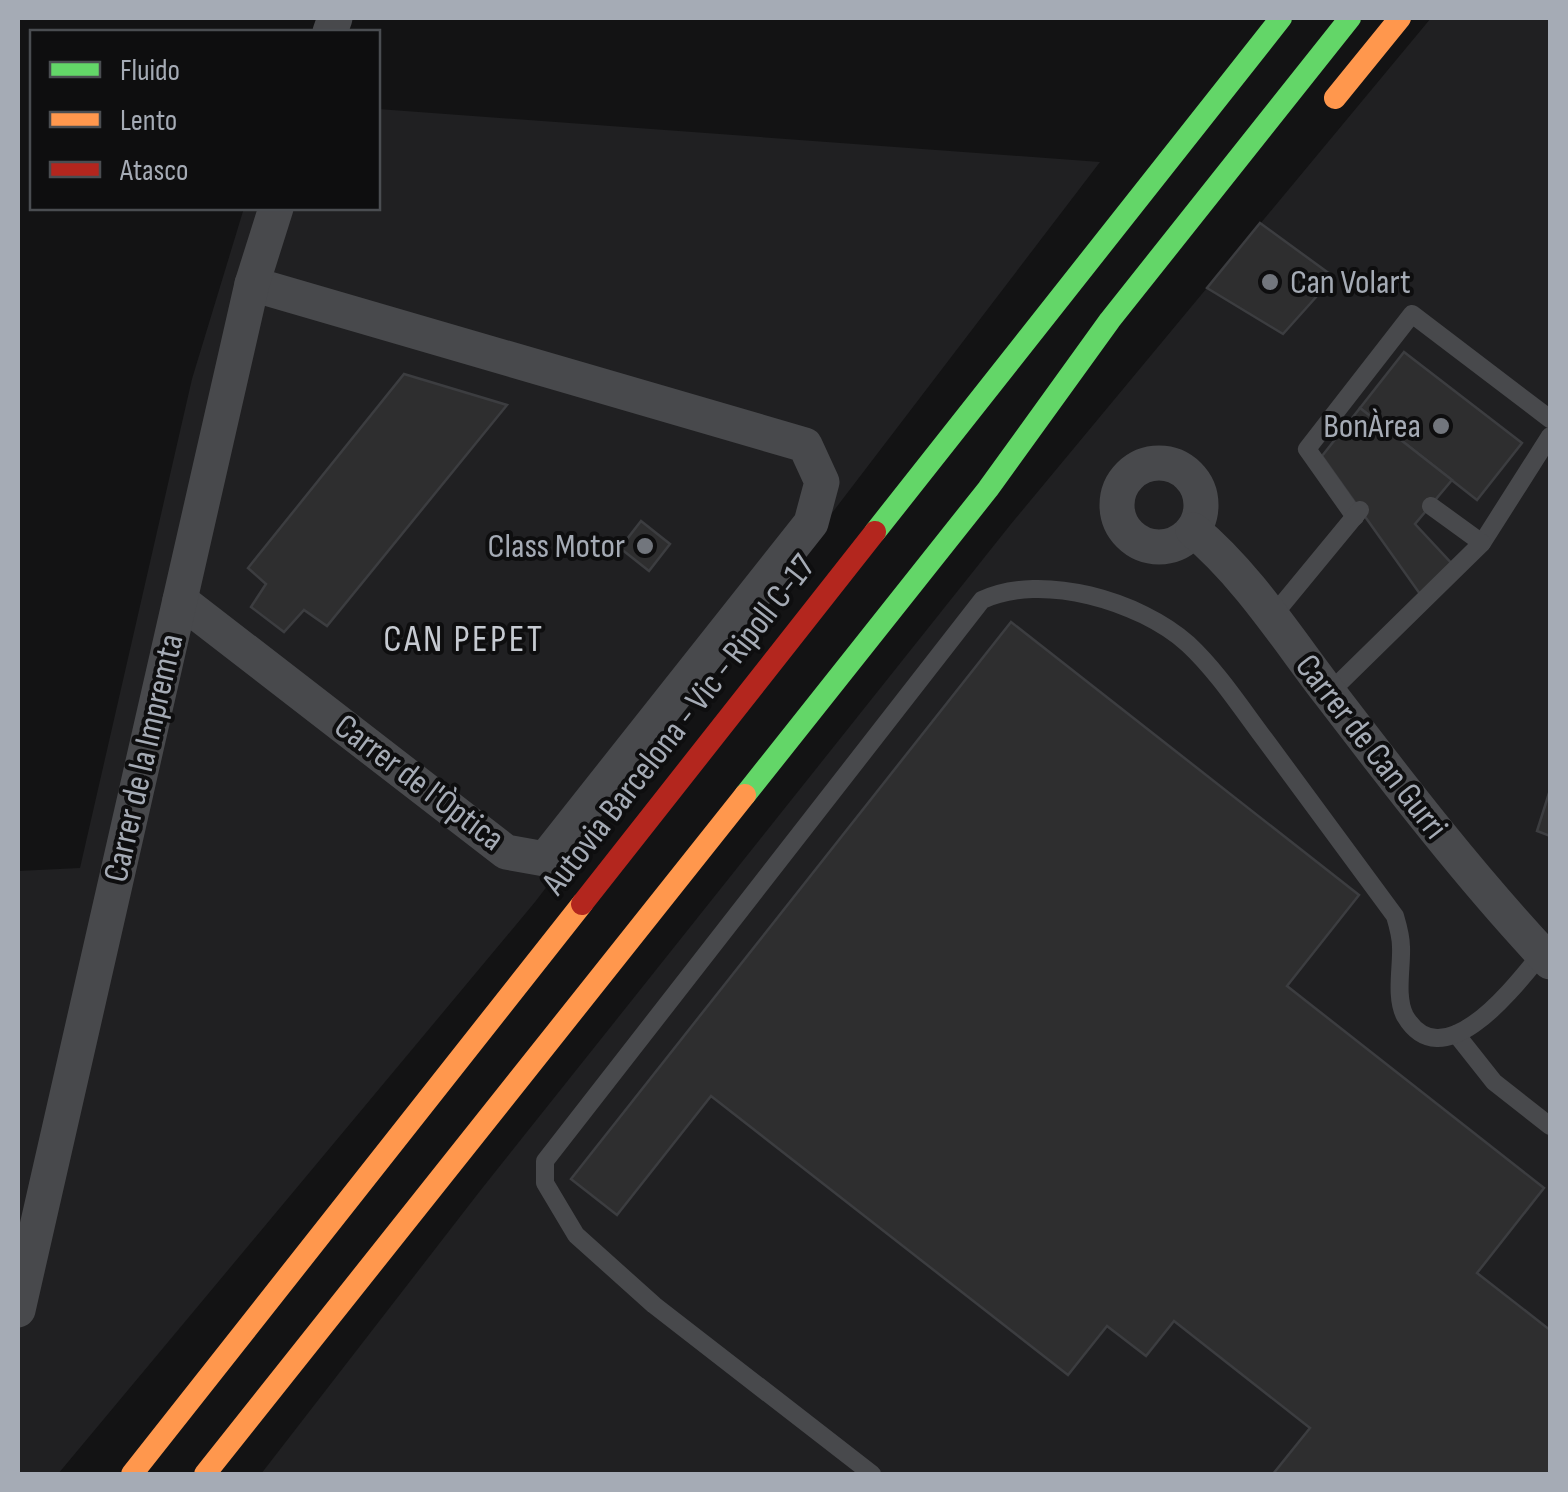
<svg xmlns="http://www.w3.org/2000/svg" width="1568" height="1492" viewBox="0 0 1568 1492" font-family="'Sofia Sans Condensed',sans-serif">
  <rect width="100%" height="100%" fill="#131314"/>
  <!-- built -->
  <g fill="#202022">
    <polygon points="1431,18 1550,18 1550,1474 261,1474 480,1191 1011,524"/>
    <polygon points="378,109 1100,162 535,902 58,1474 18,1474 18,871 80,868 192,379 244,208 378,208"/>
  </g>
  <!-- building -->
  <g fill="#2e2e2f" stroke="#3c3d40" stroke-width="2.5">
    <polygon points="1260,223 1334,277 1283,334 1207,288"/>
    <polygon points="1404,352 1522,443 1477,500 1360,408"/>
    <polygon points="404,374 507,405 327,626 304,610 284,632 251,607 266,584 248,568"/>
    <polygon points="1360,408 1452,480 1415,524 1454,566 1420,594 1322,456"/>
    <polygon points="641,521 670,544 649,571 620,548"/>
    <polygon points="1011,622 1359,895 1287,986 1544,1188 1477,1273 1550,1330 1550,1474 1273,1474 1310,1428 1174,1321 1146,1356 1107,1326 1068,1375 711,1096 617,1215 571,1179"/>
    <polygon points="1550,790 1550,836 1537,831"/>
  </g>
  <g fill="none" stroke-linecap="round" stroke-linejoin="round">
    <!-- lane -->
    <g stroke="#48494c" stroke-width="18">
      <polyline points="1355,517 1307,449 1412,314 1550,419"/>
      <polyline points="1482,543 1550,436"/>
      <polyline points="1271,618 1360,510"/>
      <polyline points="1329,693 1482,543 1431,506"/>
      <polyline points="1456,1034 1494,1082 1550,1126"/>
      <path d="M872,1474l-218,-169 -78,-70 -31,-52v-22l437,-561c60,-28 158,1 206,44 31,29 55,67 81,101 42,57 84,114 126,171 3,10 6,21 6,31 1,20 -6,50 4,69 39,66 113,-34 137,-63"/>
    </g>
    <!-- street -->
    <g stroke="#48494c" stroke-width="35">
      <polyline points="330,32 335,18"/>
      <circle cx="1159" cy="505" r="42"/>
      <path d="M1193,530c52,43 92,105 133,159 72,94 143,187 224,273"/>
      <polyline points="180,600 506,852 545,859 811,523 822,482 805,445 252,284"/>
      <polyline points="18,1310 252,284 276,208"/>
    </g>
    <!-- fast -->
    <g stroke="#63d668" stroke-width="22">
      <polyline points="875,532 1281,18"/>
      <polyline points="745,795 988,489 1110,320 1350,18"/>
    </g>
    <!-- slow -->
    <g stroke="#ff974d" stroke-width="22">
      <polyline points="1335,98 1400,18"/>
      <polyline points="132,1474 582,904"/>
      <polyline points="205,1474 745,795"/>
    </g>
    <!-- jam -->
    <polyline stroke="#b3261e" stroke-width="22" points="582,904 875,532"/>
  </g>
  <!-- markers -->
  <g fill="#72767d" stroke="#0e0e0f" stroke-width="4">
    <circle cx="1270" cy="282" r="10"/>
    <circle cx="1441" cy="426" r="10"/>
    <circle cx="645" cy="546" r="10"/>
  </g>
  <g text-anchor="middle" dominant-baseline="central" stroke-width="8" stroke-linejoin="round" paint-order="stroke">
    <!-- poi labels -->
    <g font-size="35" fill="#a5abb5" stroke="#0e0e0f" text-anchor="end">
      <text x="1290" y="282" text-anchor="start">Can Volart</text>
      <text x="1421" y="426">BonÀrea</text>
      <text x="625" y="546">Class Motor</text>
    </g>
    <!-- street labels -->
    <g font-size="35" fill="#a5abb5" stroke="#0e0e0f">
      <text transform="translate(679 725) rotate(-52)">Autovia Barcelona - Vic - Ripoll C-17</text>
      <text transform="translate(1371 747) rotate(52)">Carrer de Can Gurri</text>
      <text transform="translate(144 758) rotate(-77)">Carrer de la Impremta</text>
      <text transform="translate(419 783) rotate(37)">Carrer de l'Òptica</text>
    </g>
    <!-- neighbourhood labels -->
    <g font-size="38" letter-spacing="2.5" fill="#c6cad1" stroke="#0e0e0f">
      <text x="464" y="639">CAN PEPET</text>
    </g>
  </g>
  <!-- border -->
  <rect width="1568" height="1492" fill="none" stroke="#a5abb5" stroke-width="40"/>
  <!-- legend -->
  <rect x="30" y="30" width="350" height="180" fill="#0e0e0f" stroke="#4a4d51" stroke-width="2.5"/>
  <rect x="50" y="62" width="50" height="15" fill="#63d668" stroke="#4a4d51" stroke-width="2.5"/>
  <text x="120" y="80" font-size="30" fill="#a5abb5">Fluido</text>
  <rect x="50" y="112" width="50" height="15" fill="#ff974d" stroke="#4a4d51" stroke-width="2.5"/>
  <text x="120" y="130" font-size="30" fill="#a5abb5">Lento</text>
  <rect x="50" y="162" width="50" height="15" fill="#b3261e" stroke="#4a4d51" stroke-width="2.5"/>
  <text x="120" y="180" font-size="30" fill="#a5abb5">Atasco</text>
</svg>
